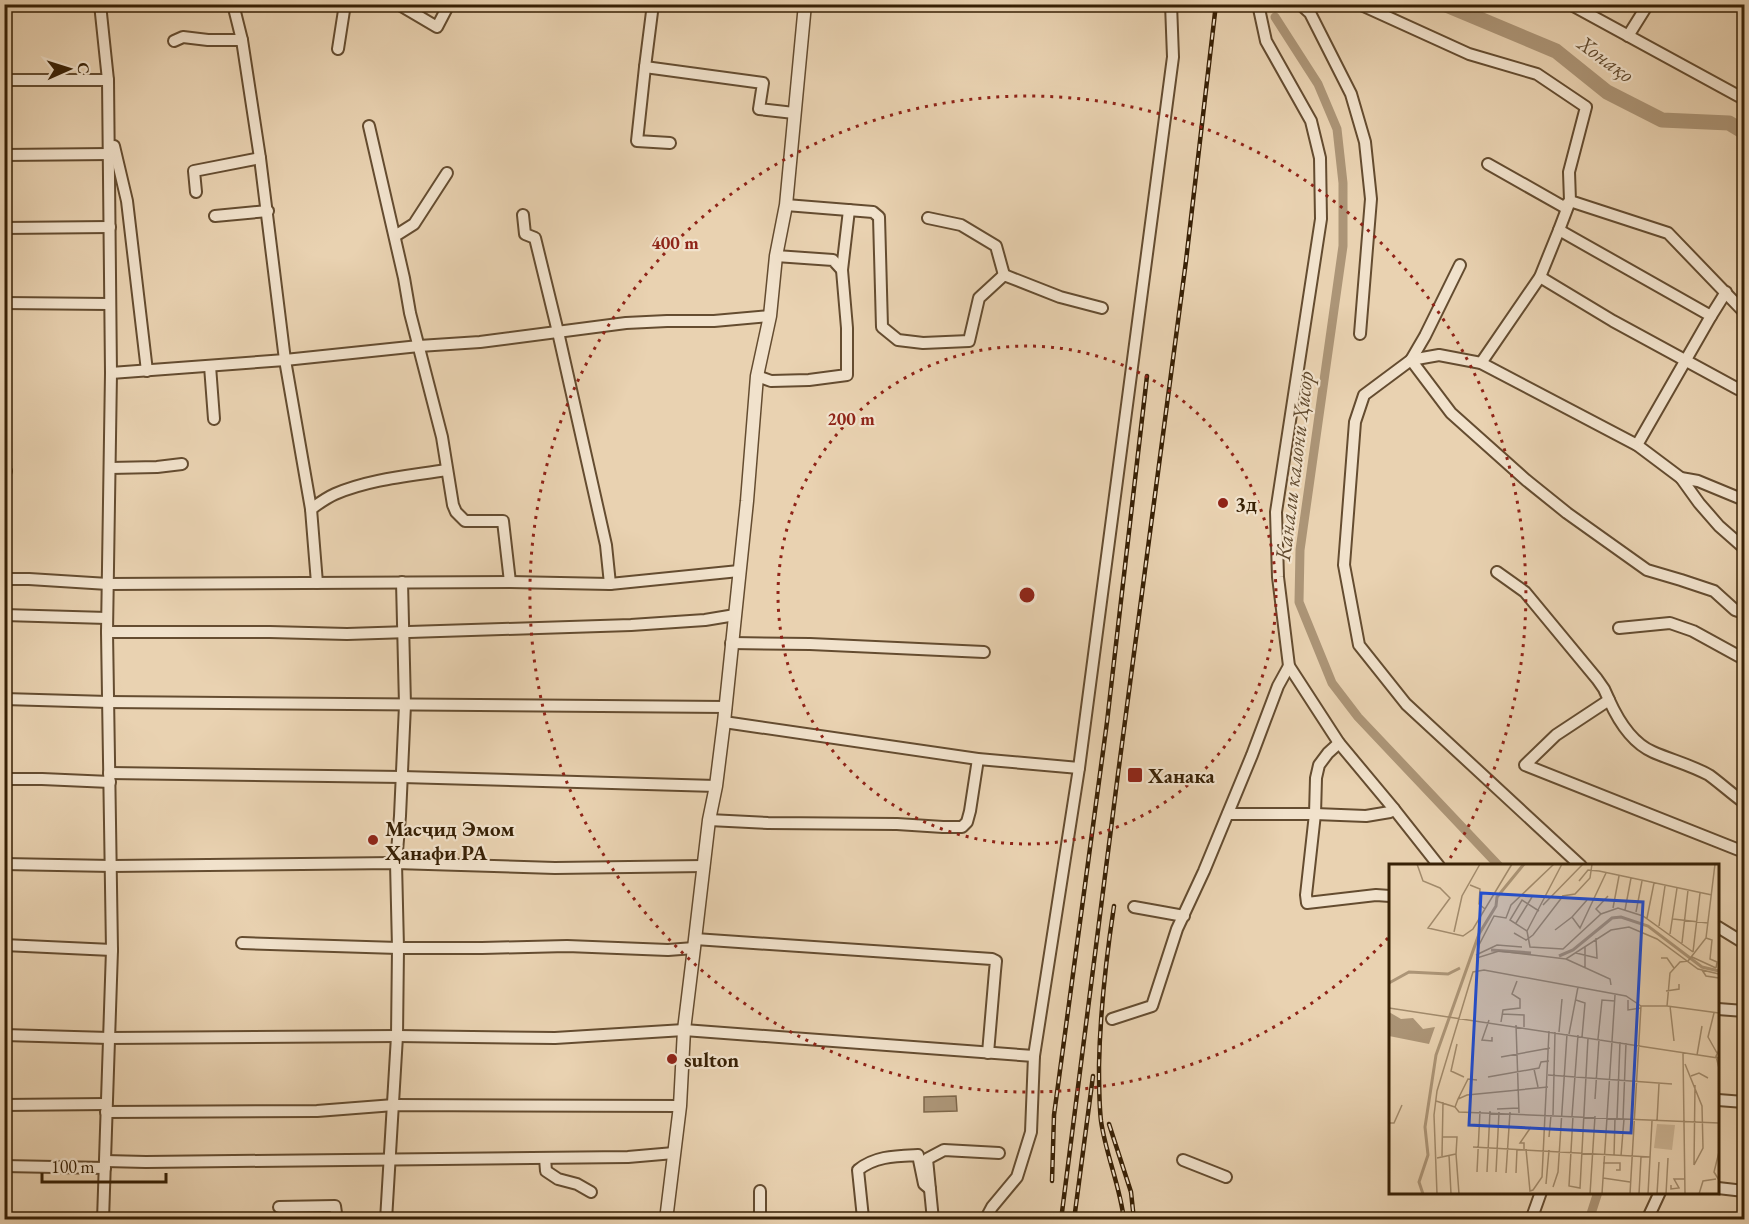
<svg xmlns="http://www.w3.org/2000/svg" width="1749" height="1224" viewBox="0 0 1749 1224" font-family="'EB Garamond',serif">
  <rect width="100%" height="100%" fill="#e9d2b1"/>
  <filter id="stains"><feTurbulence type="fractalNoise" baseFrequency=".00333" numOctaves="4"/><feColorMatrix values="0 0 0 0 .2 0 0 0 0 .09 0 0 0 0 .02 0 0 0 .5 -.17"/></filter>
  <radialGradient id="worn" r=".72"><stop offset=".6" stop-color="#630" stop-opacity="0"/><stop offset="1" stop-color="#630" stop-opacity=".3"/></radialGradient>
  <!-- water -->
  <polygon fill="#ac9577" stroke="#7d6649" stroke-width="1.5" points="956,1096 957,1111 924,1112 924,1097"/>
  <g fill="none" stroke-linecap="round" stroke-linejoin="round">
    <!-- canal -->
    <g stroke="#ac9577" stroke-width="9">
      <polyline points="1275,17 1318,84 1337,129 1343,183 1343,246 1300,550 1299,602 1332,683 1358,717 1499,866"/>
      <polyline points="1589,1220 1598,1192"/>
    </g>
    <!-- river -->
    <polyline stroke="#ac9577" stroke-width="15" points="1444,4 1556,51 1607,92 1662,120 1729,123 1744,132"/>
    <!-- minor casing -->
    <g stroke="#644c30" stroke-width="14">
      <g id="minor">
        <polyline points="100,4 108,80 111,373 107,632 112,950 103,1220"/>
        <polyline points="233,4 242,40 260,158 285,360 311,509 317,583"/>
        <polyline points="398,4 437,27 449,4"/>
        <polyline points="1258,4 1266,41 1311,121 1320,158 1321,219 1276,512 1278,577 1289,666 1339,743 1394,809 1439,866"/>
        <polyline points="1300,4 1310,13 1351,94 1365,142 1371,199 1360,334"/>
        <polyline points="1359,4 1469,54 1537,74 1586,107 1569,172 1570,201 1668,233 1744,312"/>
        <polyline points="1570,4 1744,99"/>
        <polyline points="1628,36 1648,4"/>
        <polyline points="174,41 183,37 208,40 242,40"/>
        <polyline points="338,49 345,4"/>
        <polyline points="645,67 653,4"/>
        <polyline points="4,80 108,80"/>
        <polyline points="369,126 404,278 410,313 442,437 453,505 456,512 465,521 503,521 510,582"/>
        <polyline points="670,143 637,141 645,67 763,83 759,109 794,113"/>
        <polyline points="114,146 127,201 147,371"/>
        <polyline points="4,155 110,154"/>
        <polyline points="1488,164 1564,207 1570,201"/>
        <polyline points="196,192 194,171 260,158"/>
        <polyline points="786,205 873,212 879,217 882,327 898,340 923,343 969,341 979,298 1004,275 1060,297 1102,308"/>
        <polyline points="523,215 525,234 535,238 558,332 606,545 610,584"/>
        <polyline points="215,216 268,211"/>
        <polyline points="928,218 961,225 996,246 1004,275"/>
        <polyline points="4,228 110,227"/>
        <polyline points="1559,230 1570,201"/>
        <polyline points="395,236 414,224 447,173"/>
        <polyline points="776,256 833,260 842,270"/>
        <polyline points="1460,265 1425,336 1411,360 1451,413 1526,480 1567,513 1647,570 1681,580 1714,591 1735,610 1744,613"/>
        <polyline points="1540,277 1613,321 1738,389"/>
        <polyline points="4,303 109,304"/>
        <polyline points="1711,316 1726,292"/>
        <polyline points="1481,363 1540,277 1559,230 1711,316 1637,445"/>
        <polyline points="210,366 214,419"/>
        <polyline points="111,373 285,360 419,346 480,342 626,323 667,321 714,321 770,316"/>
        <polyline points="757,376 771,381 809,380 847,375 847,328 842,270 849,210"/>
        <polyline points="110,468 157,467 182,464"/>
        <polyline points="4,470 6,471"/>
        <polyline points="1681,478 1699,503 1719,526 1744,548"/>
        <path d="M311,509c7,-5 15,-11 24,-15 35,-15 74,-18 111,-24"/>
        <polyline points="1497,572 1525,592 1597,679 1604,689 1609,700"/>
        <polyline points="4,579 29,579 108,584 510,582 610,584 739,571"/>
        <polyline points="4,615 107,618"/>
        <polyline points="1619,628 1670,623 1693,631 1744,659"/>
        <polyline points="107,632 270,632 347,634 631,625 705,620 735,615"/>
        <polyline points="731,643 810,644 984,652"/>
        <polyline points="4,699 108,702 726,707"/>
        <polyline points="724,722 978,759 1079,768"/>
        <polyline points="1339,743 1328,753 1319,765 1316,778 1315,814 1306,895 1307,903 1376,895 1390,896"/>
        <polyline points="109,773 402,777 716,786"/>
        <polyline points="4,779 42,779 110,782"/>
        <path d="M1742,801c-11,-8 -22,-18 -33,-26 -18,-10 -38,-15 -56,-23 -21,-9 -35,-32 -44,-52l-53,35 -31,30 219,87"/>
        <polyline points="1228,814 1315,814 1366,816 1390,812 1394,809"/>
        <polyline points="709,820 768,823 897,824 943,827 962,827 967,822 970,811 978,759"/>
        <polyline points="4,864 112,866 396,863 555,868 704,866"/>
        <polyline points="1581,866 1406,704 1359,645 1344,565 1355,422 1364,395 1411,360 1439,355 1481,363 1637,445 1681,478 1698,481 1744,500"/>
        <polyline points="1134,907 1184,916"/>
        <polyline points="1718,927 1744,943"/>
        <polyline points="695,939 992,959 996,961 995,971 988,1053"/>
        <polyline points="242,943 398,948 482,948 567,946 668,950 694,948"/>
        <polyline points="4,945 112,950"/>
        <polyline points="1718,1009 1744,1011"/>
        <polyline points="1112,1019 1152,1006 1177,929 1204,871 1252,755 1278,686 1289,666"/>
        <polyline points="4,1035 109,1038 397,1036 555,1038 684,1030 1034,1056"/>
        <polyline points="1718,1100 1744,1102"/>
        <polyline points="4,1105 106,1104"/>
        <polyline points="106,1112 317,1111 394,1105 680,1106"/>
        <polyline points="545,1158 546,1171 558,1179 577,1184 591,1192"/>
        <polyline points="1183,1160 1226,1177"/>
        <polyline points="105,1161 146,1162 628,1157 674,1153"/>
        <polyline points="4,1166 105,1168"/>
        <polyline points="1718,1188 1744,1191"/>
        <polyline points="279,1207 335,1206 337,1220"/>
        <path d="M863,1218l-5,-48c17,-14 38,-14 60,-15l6,29 6,5"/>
        <polyline points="386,1220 397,1036 398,948 396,863 400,816 405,705 402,582"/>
        <polyline points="760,1220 760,1191"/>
        <polyline points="933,1220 927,1159 944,1150 999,1153"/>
        <polyline points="985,1220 992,1207 1017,1177 1031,1132 1034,1056 1079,768 1173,57 1171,4"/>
        <polyline points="1531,1220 1541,1192"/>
        <polyline points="1647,1220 1660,1192"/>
      </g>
    </g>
    <!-- tertiary casing -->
    <g stroke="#644c30" stroke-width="15">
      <polyline id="tertiary" points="666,1220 680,1106 684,1030 694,948 709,820 716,786 724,722 747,501 757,376 770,316 776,256 786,205 805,4"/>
    </g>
    <!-- minor -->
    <use href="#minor" stroke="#f1e2cc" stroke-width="10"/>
    <!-- tertiary -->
    <use href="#tertiary" stroke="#f1e2cc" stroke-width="12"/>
    <!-- rail casing -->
    <g stroke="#372005" stroke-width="4.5">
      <g id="rail">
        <path d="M1114,906c-8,53 -14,106 -15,160 0,18 0,37 2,55 5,34 19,65 23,99"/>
        <polyline points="1109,1124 1131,1192 1134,1220"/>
        <polyline points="1052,1181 1054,1115 1107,722 1147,376"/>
        <polyline points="1061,1220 1118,774 1186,261 1216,4"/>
        <polyline points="1074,1220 1093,1076"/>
      </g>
    </g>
    <!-- rail -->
    <use href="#rail" stroke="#f1e2cc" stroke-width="2" stroke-dasharray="7" stroke-linecap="butt"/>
  </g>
  <!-- distance rings -->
  <g fill="none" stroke="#8f2418" stroke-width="3" stroke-dasharray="3 6">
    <circle cx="1027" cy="595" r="249"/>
    <path d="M1388 938A498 498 0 1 1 1447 863"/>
  </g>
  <!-- markers -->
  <g fill="#8f2418" stroke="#f1e2cc" stroke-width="2">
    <circle cx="1223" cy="503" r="6"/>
    <rect x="1127" y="767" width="16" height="16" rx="3"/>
    <circle cx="373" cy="840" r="6"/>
    <circle cx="672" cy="1059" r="6"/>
  </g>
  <g text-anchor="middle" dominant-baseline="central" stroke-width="4.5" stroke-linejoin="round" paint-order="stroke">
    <!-- poi labels -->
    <g font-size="21" font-weight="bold" fill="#372005" stroke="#f1e2cc" text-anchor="start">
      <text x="1235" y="503">3д</text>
      <text x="1148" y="775">Ханака</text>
      <text x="385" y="828">Масҷид Эмом<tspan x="385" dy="24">Ҳанафи РА</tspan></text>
      <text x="684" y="1059">sulton</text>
    </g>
    <!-- water labels -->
    <g font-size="22" font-style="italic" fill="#60492d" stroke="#f1e2cc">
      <text transform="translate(1606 59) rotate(36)">Хонақо</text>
      <text transform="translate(1294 466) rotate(-83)">Канали калони Ҳисор</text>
    </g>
  </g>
  <!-- overview -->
  <g transform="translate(1389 864)">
    <rect width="330" height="330" fill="#e9d2b1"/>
    <path d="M268,260l18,1 -3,25 -18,-2z" fill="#cbb494"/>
    <path d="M0,148l12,7 12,-1 10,11 12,-2 -6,17 -40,-8z" fill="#ac9577"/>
    <path fill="none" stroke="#ac9577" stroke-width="3" d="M102,86l40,3M170,92l14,-6 39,-32 9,-1 27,9 54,41 17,4M0,119l20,-11 39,2 12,-6M34,330l-4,-12 9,-27 -3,-28 11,-72 43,-121 17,-28 1,-9 27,-33"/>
    <path fill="none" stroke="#a28b6c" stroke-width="1.5" d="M28,0l6,17 17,7 10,10 -22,30 35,8 10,-7 39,-65M165,0l-43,41 -5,13 -12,-2 -15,29 -2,13 22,-7 67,8 45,-29 18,-3 28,12 41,30 21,5M173,0l-35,67 3,16 33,2 38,-35 17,-6 25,8 50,36M190,17l9,-11 11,1 113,24M81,21l10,4 -1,15 6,5M173,32l13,-2 15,-16 2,-14M198,36l-15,17 8,11 26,-55M154,41l40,-41M224,44l6,-32M236,46l6,-32M247,48l6,-31M212,50l-5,-5 12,-13M258,54l7,-35M284,55l35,4M127,59l16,-26M270,62l6,-40M166,66l17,-13M138,67l-17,-11 12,-20 17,11M65,68l8,-36 18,-32M125,69l12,7 7,-5 30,-39M281,70l7,-46M317,74l6,2 -2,19 7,3 -1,6M293,79l6,-53M304,88l7,-59M187,89l21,5 -1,-20M87,91l21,-10 25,2M303,93l24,11M272,94h6l7,10M177,95l44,20 1,6M196,104v-22M313,106l4,6 13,2M277,127l13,-2v-5M187,136l9,3 -3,34M239,136v10l13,-2M278,142l52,7M281,142l4,35M0,144l329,50M325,149l-6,24 9,16M113,150l22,1v12M100,156l-7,20 10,1v-4M112,158l2,-12 17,-2v-9l-8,-5 5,-13M127,161l3,88M170,168l3,-33M180,170l9,-47M209,175l4,-39 13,1M68,180l-6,27 13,6M330,186l-3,6 3,12M294,189l2,141M308,191l5,-29M112,193l49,-9M296,200l17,42 1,42 -9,17M145,205l4,18M159,211l124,9M302,212l8,-3 9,5M99,213l51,-9 2,-6 8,-1M69,235l10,-20 9,1M206,235l4,-60M47,237l19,6 3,-8 9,-4 81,-8M66,243l4,5 260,11M108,245l22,-1M164,251l2,-83M183,252l6,-81M184,252l-4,70 11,2 8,-150M228,254l3,-76M234,255l3,-76M268,257l2,-37M0,259h5l8,-18M53,273h15l-1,17M160,273l2,-22M84,283l177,10M135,285v-6h-4l11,-16M137,285l4,42 3,-1 9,-13 7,-146M330,288l-5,20 5,8M60,291l2,39M53,292l1,-54M225,292l1,-38M232,292l3,-37M48,294l19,-4 3,40M214,299h17v7h-4M305,301l1,-80M88,308l3,-61M98,308l3,-61M107,308l3,-60M117,309l4,-61M127,309l1,-24M214,314l27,4M157,320l3,-34M282,321v4l8,-1 -5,-9h11M164,323l5,-15 9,-138M48,330l-3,-79 3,-24 36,-119 11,-2 142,26 15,10M201,330l5,-78M213,330l13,-199M241,330l11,-188h26l3,-33 10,-11 8,-1 18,-23 9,-74M250,330l2,-37M259,330l4,-73M268,330l2,-32M277,330l2,-36M310,330l4,-13 13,-2"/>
    <path fill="#1d4ed8" fill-opacity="0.15" stroke="#1d4ed8" stroke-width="3" d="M92,29l162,9 -12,231 -162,-8z"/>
    <rect width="330" height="330" fill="none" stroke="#372005" stroke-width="3"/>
  </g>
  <circle cx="1027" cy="595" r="9" fill="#8f2418" stroke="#f1e2cc" stroke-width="3"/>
  <g font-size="18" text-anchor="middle" font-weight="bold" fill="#8f2418" stroke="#f1e2cc" stroke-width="4.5" stroke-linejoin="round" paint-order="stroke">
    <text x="675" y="249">400 m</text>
    <text x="851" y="425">200 m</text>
  </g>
  <!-- margin -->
  <rect width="1749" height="1224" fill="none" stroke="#e9d2b1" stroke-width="24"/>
  <rect x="6" y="6" width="1737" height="1212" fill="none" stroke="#372005" stroke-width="3"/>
  <rect x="12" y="12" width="1725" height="1200" fill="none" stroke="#372005" stroke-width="1.5"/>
  <!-- north arrow -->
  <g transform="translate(69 69) rotate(87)" stroke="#f1e2cc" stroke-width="4.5" paint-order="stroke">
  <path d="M0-4.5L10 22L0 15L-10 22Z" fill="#372005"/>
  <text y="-9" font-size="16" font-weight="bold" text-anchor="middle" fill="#372005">С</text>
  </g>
  <!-- scale -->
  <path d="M42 1173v9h124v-9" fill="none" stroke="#372005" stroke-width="3"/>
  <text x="51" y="1173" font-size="18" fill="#372005" stroke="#f1e2cc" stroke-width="4.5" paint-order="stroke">100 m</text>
  <rect width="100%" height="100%" filter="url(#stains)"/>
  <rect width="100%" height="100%" fill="url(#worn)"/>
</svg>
